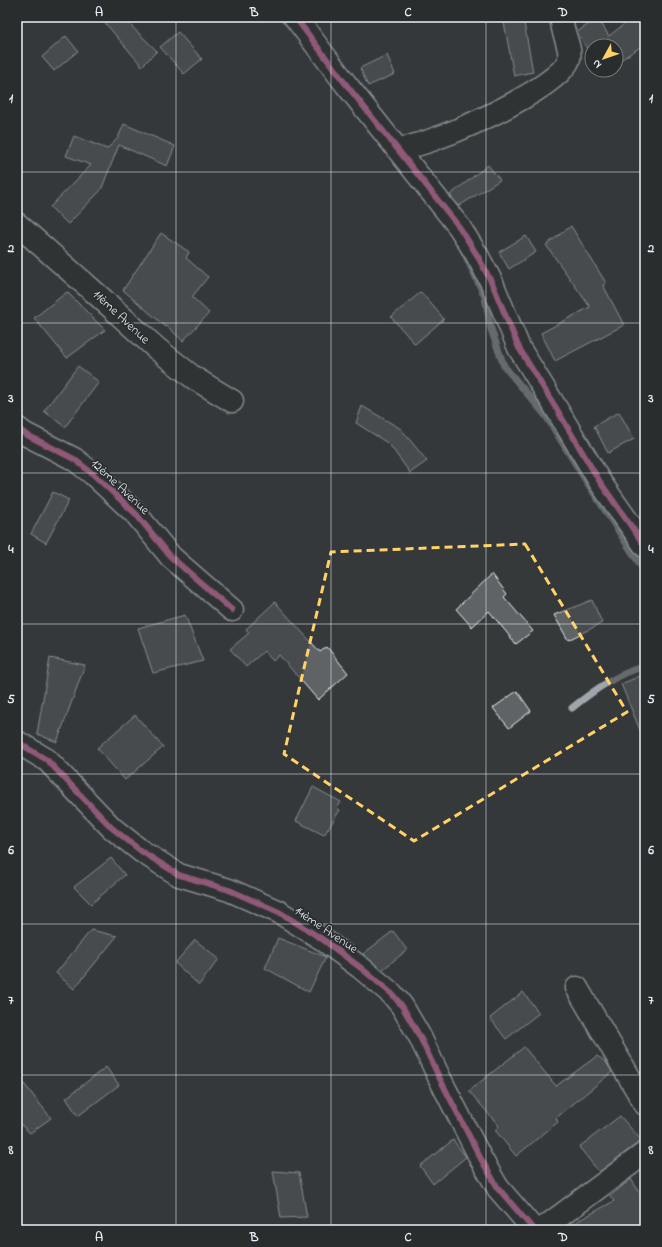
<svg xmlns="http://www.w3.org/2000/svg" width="662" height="1247" viewBox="0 0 662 1247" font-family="'Indie Flower',sans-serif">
  <rect width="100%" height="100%" fill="#35393a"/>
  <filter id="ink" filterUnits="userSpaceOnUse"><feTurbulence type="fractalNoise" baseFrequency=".025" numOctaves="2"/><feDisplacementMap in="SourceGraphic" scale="8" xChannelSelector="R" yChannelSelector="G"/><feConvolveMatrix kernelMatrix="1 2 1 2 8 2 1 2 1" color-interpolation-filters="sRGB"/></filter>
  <g filter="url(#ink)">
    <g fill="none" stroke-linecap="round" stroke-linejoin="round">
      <!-- stream -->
      <g stroke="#a0a7ac" stroke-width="7">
        <polyline points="281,17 291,26"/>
        <polyline points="464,252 485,297 491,329 504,366 546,416 583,476 645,572"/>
        <path d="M572,708c22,-18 45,-34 73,-42"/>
      </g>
    </g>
    <!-- building -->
    <g fill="#5f6365" stroke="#e8f1f8">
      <polygon points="100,17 122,17 157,51 142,66"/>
      <polygon points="503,17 523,17 533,72 514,76"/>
      <polygon points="633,17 645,17 645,44 616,63 616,46 592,46 592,57 577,32 598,18 609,36"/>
      <polygon points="178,32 202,59 184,74 160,47"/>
      <polygon points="66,36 78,51 54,71 42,57"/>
      <polygon points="387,55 395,74 368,86 360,68"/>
      <polygon points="124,124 175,146 167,166 119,145 101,190 68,224 50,207 91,165 66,156 74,136 107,149 118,138"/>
      <polygon points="488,165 500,180 459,206 450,195"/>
      <polygon points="571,226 606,283 603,285 624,325 555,361 541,333 590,307 546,245"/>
      <polygon points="161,233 189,252 186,258 208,277 192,297 209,313 183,341 167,326 166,327 123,290"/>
      <polygon points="526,236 536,252 509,269 499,252"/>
      <polygon points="67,292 105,330 67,358 34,318"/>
      <polygon points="421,292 444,319 415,344 391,317"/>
      <polygon points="78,366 99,382 65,427 44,411"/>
      <polygon points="362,406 401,429 427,461 410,473 389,444 356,423"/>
      <polygon points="619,412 634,439 608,453 594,426"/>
      <polygon points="53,492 69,500 46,543 31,534"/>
      <polygon points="492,574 507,594 504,597 533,631 516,644 489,611 472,627 456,609"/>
      <polygon points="592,600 602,623 568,640 554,615"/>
      <polygon points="275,602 320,652 327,647 348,673 318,700 279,655 273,661 264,651 246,667 230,649 249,633 246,629"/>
      <polygon points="185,615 203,661 153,673 138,628"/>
      <polygon points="50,658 85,665 57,742 37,734"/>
      <polygon points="645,674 645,742 621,684"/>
      <polygon points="517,691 531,711 509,728 493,708"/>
      <polygon points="135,715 163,747 125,780 97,748"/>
      <polygon points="313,787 341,802 337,808 340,810 324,835 296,821"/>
      <polygon points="111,858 125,875 91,904 74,887"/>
      <polygon points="91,930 117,936 74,989 56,973"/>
      <polygon points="393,931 407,950 382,970 363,954"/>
      <polygon points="278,938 326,957 309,992 265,968"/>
      <polygon points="195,940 219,959 199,985 175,963"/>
      <polygon points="523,992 539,1013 506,1039 490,1018"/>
      <polygon points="524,1047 556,1086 597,1056 606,1062 612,1072 556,1118 558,1122 516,1156 495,1130 499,1126 469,1091"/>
      <polygon points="106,1067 119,1085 78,1116 66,1098"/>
      <polygon points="17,1075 51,1118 30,1133 17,1121"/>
      <polygon points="620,1116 642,1141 638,1143 599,1172 579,1147"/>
      <polygon points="453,1140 466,1157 433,1184 420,1166"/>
      <polygon points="273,1171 299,1173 307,1217 281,1218"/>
      <polygon points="631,1179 645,1201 645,1230 562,1230 614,1201 610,1196"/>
    </g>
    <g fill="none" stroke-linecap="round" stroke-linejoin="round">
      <!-- minor casing -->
      <g stroke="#e8f1f8" stroke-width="25">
        <g id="minor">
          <polyline points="295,17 345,83 460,228 477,255 492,283 519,348 556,408 600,482 645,546"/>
          <path d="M399,150c13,-4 26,-7 38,-12 28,-10 124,-52 132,-79 3,-13 -9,-28 -7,-42"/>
          <polyline points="17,224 101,298 156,348 194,378 232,401"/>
          <polyline points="17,428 25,434 74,459 93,474 136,514 171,557 232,610"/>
          <polyline points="17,742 47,760 112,828 141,851 179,875 229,890 279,912 322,939 361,968 392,994 402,1006 420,1037 439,1077 481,1159 498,1188 534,1230"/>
          <polyline points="577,988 645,1104"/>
          <polyline points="541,1230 645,1153"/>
        </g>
      </g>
      <!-- minor -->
      <use href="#minor" stroke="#2a2d2e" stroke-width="22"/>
      <!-- cycleway casing -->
      <g stroke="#2a2d2e" stroke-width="8">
        <g id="cycleway">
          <polyline points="295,17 345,83 460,228 477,255 492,283 519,348 556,408 600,482 645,546"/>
          <polyline points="17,428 25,434 74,459 93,474 136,514 171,557 232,610"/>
          <polyline points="17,742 47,760 112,828 141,851 179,875 229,890 279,912 322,939 361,968 392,994 402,1006 420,1037 439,1077 481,1159 498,1188 534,1230"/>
        </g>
      </g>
      <!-- cycleway -->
      <use href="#cycleway" stroke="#ff80c0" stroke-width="6"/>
    </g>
  </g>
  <!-- marked area -->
  <path d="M0 0H662V1247H0ZM525,544l102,168 -213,129 -130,-87 47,-202z" fill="#35393a" fill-opacity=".55" fill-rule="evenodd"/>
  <path fill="none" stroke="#ffd166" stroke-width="3" stroke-dasharray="8 5" stroke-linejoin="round" d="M525,544l102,168 -213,129 -130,-87 47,-202z"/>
  <!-- grid -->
  <path fill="none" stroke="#e8f1f8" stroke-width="1" stroke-opacity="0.55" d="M176,17v1213M331,17v1213M486,17v1213M17,172h628M17,323h628M17,473h628M17,624h628M17,774h628M17,924h628M17,1075h628"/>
  <g text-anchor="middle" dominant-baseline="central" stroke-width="3.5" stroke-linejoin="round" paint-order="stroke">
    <!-- street labels -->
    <g font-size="13" fill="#e8f1f8" stroke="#2a2d2e">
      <text transform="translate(121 317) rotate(43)">11ème Avenue</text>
      <text transform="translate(120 487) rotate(43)">12ème Avenue</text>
      <text transform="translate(326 930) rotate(34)">14ème Avenue</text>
    </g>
  </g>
  <!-- margin -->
  <rect width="662" height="1247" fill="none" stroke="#2a2d2e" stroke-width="44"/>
  <!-- north arrow -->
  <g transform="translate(604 58) rotate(230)"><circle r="19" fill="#2a2d2e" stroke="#767b7f"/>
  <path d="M0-3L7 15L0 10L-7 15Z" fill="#ffd166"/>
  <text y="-6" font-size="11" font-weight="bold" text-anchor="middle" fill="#e8f1f8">N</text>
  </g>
  <rect x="22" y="22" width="618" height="1203" fill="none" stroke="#e8f1f8" stroke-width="1.5"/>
  <g font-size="13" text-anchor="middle" font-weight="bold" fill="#e8f1f8">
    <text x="99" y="16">A</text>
    <text x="254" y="16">B</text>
    <text x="408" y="16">C</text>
    <text x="563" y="16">D</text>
    <text x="11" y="102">1</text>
    <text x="651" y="102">1</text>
    <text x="11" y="252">2</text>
    <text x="651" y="252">2</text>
    <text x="11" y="402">3</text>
    <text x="651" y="402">3</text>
    <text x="11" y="553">4</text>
    <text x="651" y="553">4</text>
    <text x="11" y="703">5</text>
    <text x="651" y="703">5</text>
    <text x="11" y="854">6</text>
    <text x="651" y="854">6</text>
    <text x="11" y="1004">7</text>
    <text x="651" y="1004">7</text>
    <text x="11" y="1154">8</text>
    <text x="651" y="1154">8</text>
    <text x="99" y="1241">A</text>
    <text x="254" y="1241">B</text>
    <text x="408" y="1241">C</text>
    <text x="563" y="1241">D</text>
  </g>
</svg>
